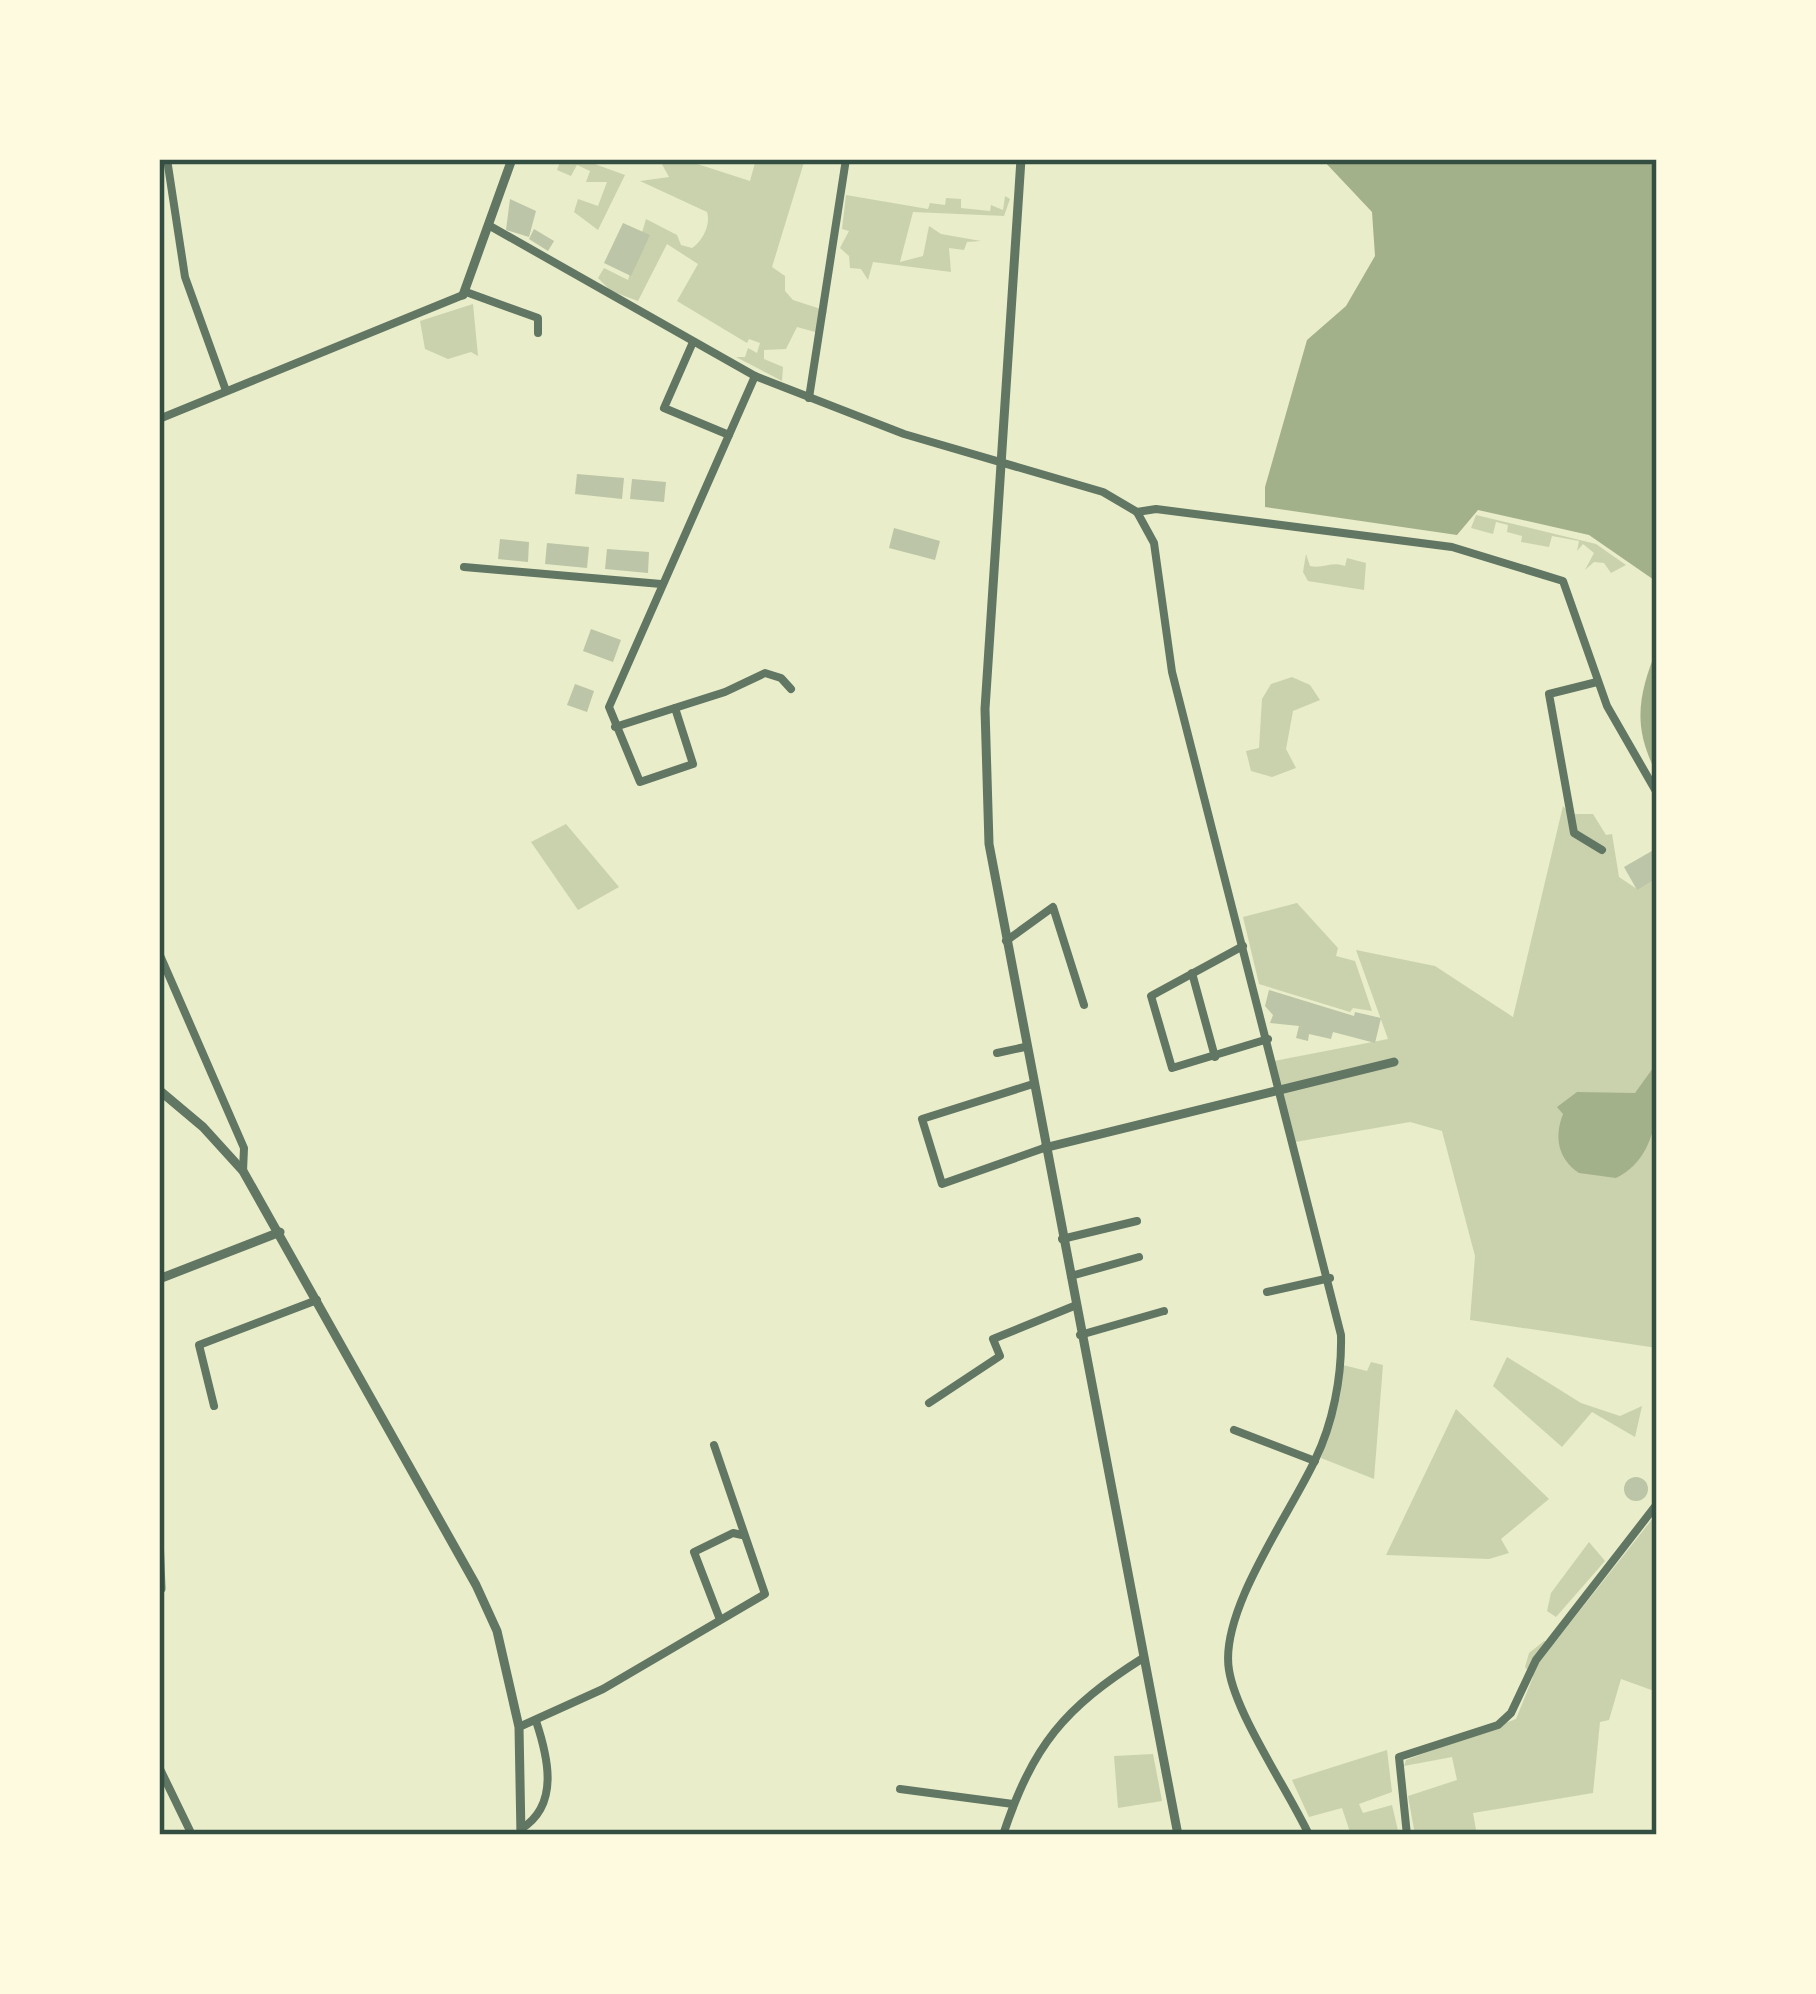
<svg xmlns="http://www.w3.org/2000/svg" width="1816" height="1994" viewBox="0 0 1816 1994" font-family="Overpass,sans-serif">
  <rect width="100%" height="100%" fill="#e9edc9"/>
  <!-- green -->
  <g fill="#cad2ad">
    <polygon points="561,159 581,159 625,175 598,230 574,212 578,199 598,206 607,182 586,182 590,171 577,165 571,176 557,170"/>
    <path d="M659,159h23l68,22 6,-22h49l-33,108 13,9v15l8,9 34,11 -8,22 -22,-6 -11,22 -22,1v9l19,8 -1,14 -46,-24h9l3,-9 9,5 3,-10 -11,-4 -2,4 -70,-42 21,-37 -31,-20 -29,57 -27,-10 -13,-13 6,-10 24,12 18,-61 31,16 4,10 11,3c11,-7 19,-24 15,-36l-67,-31 29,-4z"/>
    <polygon points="846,195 928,209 930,203 945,205 946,198 961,199 961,208 990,211 991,205 1003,210 1005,196 1010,199 1004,216 913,212 900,262 923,256 929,226 941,234 981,241 967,242 964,250 949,248 951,272 873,262 868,280 861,269 850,268 849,256 840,248 849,231 842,229"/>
    <polygon points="473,304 478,356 471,352 448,359 425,349 420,321"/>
    <polygon points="1476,515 1596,544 1626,565 1611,573 1604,563 1594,562 1585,570 1594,553 1583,544 1577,551 1579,541 1552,536 1549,547 1521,542 1522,536 1507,532 1508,525 1496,522 1493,534 1471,528"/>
    <path d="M1306,554l4,12c14,3 21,-5 35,0l2,-8 19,5 -2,27 -56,-9 -5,-9z"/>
    <polygon points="1292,677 1310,685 1320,700 1293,711 1286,749 1296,768 1272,777 1251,771 1246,751 1259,748 1262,699 1271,684"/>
    <polygon points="1563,806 1570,814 1593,814 1606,835 1612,834 1619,877 1637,889 1657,878 1657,1348 1470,1320 1475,1256 1442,1131 1410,1122 1295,1142 1274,1061 1388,1039 1356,950 1435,966 1513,1017"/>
    <polygon points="566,824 619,887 578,910 531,842"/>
    <polygon points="1297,903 1338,948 1336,956 1355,961 1372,1011 1353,1008 1350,1012 1259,984 1243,917"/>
    <polygon points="1507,1357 1581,1403 1620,1416 1642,1406 1635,1437 1592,1412 1562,1447 1493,1386"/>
    <polygon points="1371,1362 1383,1365 1374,1479 1321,1458 1340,1397 1343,1365 1367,1371"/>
    <polygon points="1456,1409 1549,1499 1501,1539 1509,1553 1489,1559 1386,1555"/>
    <polygon points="1657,1513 1657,1692 1621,1679 1609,1720 1600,1722 1593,1793 1473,1813 1477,1835 1415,1835 1408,1796 1457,1780 1452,1757 1404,1766 1406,1760 1516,1719 1533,1677 1525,1667 1529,1653 1544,1641 1555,1642"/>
    <polygon points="1589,1542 1605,1561 1556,1617 1547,1611 1551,1593"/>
    <polygon points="1387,1750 1392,1792 1359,1804 1363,1813 1392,1805 1399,1835 1351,1835 1342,1808 1309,1817 1292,1780"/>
    <polygon points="1153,1754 1162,1801 1118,1808 1114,1756"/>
  </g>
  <!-- water -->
  <g fill="#a3b18a">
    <polygon points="1322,159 1657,159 1657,582 1589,535 1478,510 1457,535 1265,507 1265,487 1307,340 1346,306 1375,256 1372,212"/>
    <path d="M1657,648v126c-25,-47 -19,-78 0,-126z"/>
    <path d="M1657,1020c0,50 14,132 -41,158l-37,-5c-21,-14 -25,-36 -16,-59l-6,-7 20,-15 58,1 18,-25z"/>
  </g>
  <!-- building -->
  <g fill="#bcc5a7">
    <polygon points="510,199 536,211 529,237 506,230"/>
    <polygon points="623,223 650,235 631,276 604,263"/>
    <polygon points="534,229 554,241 548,251 529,239"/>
    <polygon points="577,474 624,478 622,499 575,494"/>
    <polygon points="632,479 666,482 664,502 630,499"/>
    <polygon points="894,528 940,541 935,560 889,548"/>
    <polygon points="500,539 529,542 528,562 498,559"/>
    <polygon points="547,543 589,547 587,568 545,564"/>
    <polygon points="607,549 649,552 648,573 605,569"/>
    <polygon points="591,629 621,640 613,662 583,651"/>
    <polygon points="575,684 594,691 587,712 567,705"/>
    <polygon points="1657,848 1657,878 1637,890 1624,867"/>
    <polygon points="1269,990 1354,1016 1355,1012 1381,1018 1375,1043 1333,1032 1331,1039 1309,1034 1308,1041 1296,1038 1299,1026 1270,1023 1273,1015 1265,1006"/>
    <circle cx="1636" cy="1489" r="12"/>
  </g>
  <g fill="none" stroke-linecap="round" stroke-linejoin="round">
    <!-- minor -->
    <g stroke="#617663" stroke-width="8">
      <polyline points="167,159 185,277 225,388"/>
      <path d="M490,226l265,150 149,58 199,58 34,20 17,31 18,129 169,663c1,42 -8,88 -26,125 -25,54 -96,151 -86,210 7,45 59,120 80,165"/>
      <polyline points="466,292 538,318 538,333"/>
      <polyline points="693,342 664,408 729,435"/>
      <polyline points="809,398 846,159"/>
      <polyline points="159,419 463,295"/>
      <polyline points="1137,512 1156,509 1452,547 1563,581 1607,706 1657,793"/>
      <polyline points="464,567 661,584"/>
      <polyline points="1597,682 1549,694 1574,833 1602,850"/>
      <polyline points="675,708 693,764 640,782 609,707 755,376"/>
      <polyline points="615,727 725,692 765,673 781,678 791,689"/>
      <polyline points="1006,941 1053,907 1084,1005"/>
      <polyline points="1243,946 1151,996 1172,1068 1268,1039"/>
      <polyline points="159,953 244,1148 243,1171"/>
      <polyline points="1192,973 1215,1057"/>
      <polyline points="997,1053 1025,1047"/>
      <polyline points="1033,1084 922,1119 942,1184 1044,1148"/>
      <polyline points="1062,1239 1137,1221"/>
      <polyline points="1071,1276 1139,1257"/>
      <polyline points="1267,1292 1330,1278"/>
      <polyline points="1080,1335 1164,1311"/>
      <polyline points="929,1403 1000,1356 993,1339 1074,1306"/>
      <polyline points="214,1406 199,1345 317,1300"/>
      <polyline points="1234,1430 1315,1461"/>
      <polyline points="159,1589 159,1613"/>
      <polyline points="719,1617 694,1552 733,1533 742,1535"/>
      <polyline points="519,1727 603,1689 765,1594 714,1445"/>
      <polyline points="159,1767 192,1835"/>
      <polyline points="900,1789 1013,1804"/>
      <path d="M521,1829c39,-24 27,-72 15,-108"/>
      <path d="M1003,1835c30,-90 61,-127 140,-177"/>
      <polyline points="1407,1835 1399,1757 1498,1725 1511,1713 1536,1660 1657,1504"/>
    </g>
    <!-- tertiary -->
    <g stroke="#617663" stroke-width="9">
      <polyline points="1021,159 985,709 989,844 1178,1835"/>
      <polyline points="463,295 512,159"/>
      <polyline points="159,1090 203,1127 243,1171 476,1585 497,1631 519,1727 521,1835"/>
      <polyline points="1044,1148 1394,1062"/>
      <polyline points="159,1279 280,1232"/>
      <polyline points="159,1537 161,1589"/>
    </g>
  </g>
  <!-- border -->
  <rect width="1816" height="1994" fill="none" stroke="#fefae0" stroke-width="324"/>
  <rect x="162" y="162" width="1492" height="1670" fill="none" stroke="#344e41" stroke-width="4.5"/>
</svg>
